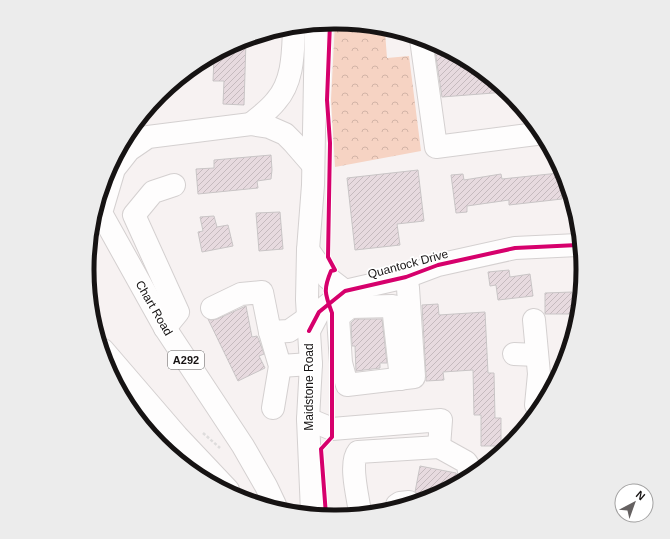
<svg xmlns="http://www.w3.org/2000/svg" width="670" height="539" viewBox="0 0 670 539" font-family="Helvetica,sans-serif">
  <defs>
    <pattern id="forest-crowns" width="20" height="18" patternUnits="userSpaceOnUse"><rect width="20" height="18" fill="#f6d3c3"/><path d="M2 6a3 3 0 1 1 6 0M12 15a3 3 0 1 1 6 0" fill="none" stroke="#d2b4a7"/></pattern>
    <pattern id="building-hatch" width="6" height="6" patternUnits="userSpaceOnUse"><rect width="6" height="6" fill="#e7dadf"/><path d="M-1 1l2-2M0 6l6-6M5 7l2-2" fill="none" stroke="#c5babe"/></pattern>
  </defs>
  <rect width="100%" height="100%" fill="#f7f2f2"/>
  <!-- forest -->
  <polygon fill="url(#forest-crowns)" points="335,22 385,32 387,58 409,56 421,151 335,167 331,100"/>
  <!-- building -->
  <g fill="url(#building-hatch)" stroke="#c9c5c6">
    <polygon points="246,40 244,105 223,104 224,81 213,81 214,58 240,41"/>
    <polygon points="434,44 506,92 442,97"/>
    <polygon points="271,155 272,170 271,179 257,181 258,188 198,194 196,169 214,168 214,160"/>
    <polygon points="418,170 424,221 397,224 400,245 355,250 347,178"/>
    <polygon points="559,173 562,199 509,205 509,200 467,206 467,212 456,213 451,175 463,174 464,180 501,174 502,179"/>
    <polygon points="280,212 283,249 259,251 256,213"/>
    <polygon points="214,216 217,227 228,225 233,246 202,252 198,232 203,231 200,217"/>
    <polygon points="509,270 510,277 530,274 533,296 498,300 496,285 490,286 488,272"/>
    <polygon points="572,292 573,314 545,314 545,293"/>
    <polygon points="438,304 439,315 485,312 488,373 494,373 495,418 501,418 501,446 481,446 481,415 474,415 473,370 443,372 444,380 426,381 426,376 422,305"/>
    <polygon points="246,306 252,337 257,336 259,340 264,354 259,356 265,368 238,381 208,319 211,320 217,319"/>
    <polygon points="355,319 382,319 387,363 380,363 380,368 356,371 355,346 352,346 351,323"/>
    <polygon points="420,466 456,473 459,479 430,498 421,499 419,495 415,492"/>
  </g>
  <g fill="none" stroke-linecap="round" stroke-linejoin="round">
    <!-- minor casing -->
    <g stroke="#d4d0d0" stroke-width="24">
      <g id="minor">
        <polyline points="421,39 436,147 536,134"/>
        <polyline points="308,250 328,278 345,291"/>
        <polyline points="212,308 241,294 262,292 270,332 280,366 273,408"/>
        <polyline points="534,320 539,374 536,405"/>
        <polyline points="165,328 178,312 134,215 153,192 174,185"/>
        <polyline points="309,331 319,312 345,291 406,277 438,265 515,248 578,245"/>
        <polyline points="270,332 289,331 309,317"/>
        <polyline points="103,350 177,436 228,490"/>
        <polyline points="514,354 537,355"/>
        <polyline points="280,366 311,364"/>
        <polyline points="401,379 393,306 350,307 338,317 341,363 347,385 414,377 408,288 406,277"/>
        <polyline points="308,419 332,429 441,420 439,447 466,462 468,465 469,472"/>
        <polyline points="397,505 400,503 409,502"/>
        <path d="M360,512c-2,-14 -11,-49 -2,-60l81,-5"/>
      </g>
    </g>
    <!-- major casing -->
    <g stroke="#d4d0d0" stroke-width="24">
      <g id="major">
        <path d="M251,124c8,-7 18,-14 25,-23 17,-19 17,-47 18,-71"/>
        <polyline points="275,505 266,486 243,446 165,328 101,213 114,169 129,150 148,137 251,124 269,127 285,134 293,142 313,165"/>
        <polyline points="312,512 308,419 311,364 307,300 308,250 313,185 316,26"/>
      </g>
    </g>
    <!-- path -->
    <polyline stroke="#dedcdc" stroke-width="2.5" stroke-dasharray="3 2" stroke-linecap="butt" points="203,433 220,448"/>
    <!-- minor -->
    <use href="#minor" stroke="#fefdfd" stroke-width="22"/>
    <!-- major -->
    <use href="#major" stroke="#fefdfd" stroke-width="22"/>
    <!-- cycleway casing -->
    <g stroke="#fff" stroke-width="6">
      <g id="cycleway">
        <polyline points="309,331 319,312 345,291 406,277 438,265 515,248 578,245"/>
        <path d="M326,515l-5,-66 11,-12v-124c-7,-19 -9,-23 -1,-42l4,-1 -7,-13 2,-114 -3,-43 3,-77"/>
      </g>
    </g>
    <!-- cycleway -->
    <use href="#cycleway" stroke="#d6006c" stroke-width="4"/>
  </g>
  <g text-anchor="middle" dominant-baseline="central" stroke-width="3.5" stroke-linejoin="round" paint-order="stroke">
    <!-- shield labels -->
    <rect fill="#fff" stroke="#5c5a5a" stroke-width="1" x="168" y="351" width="36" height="18" rx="3"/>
    <g font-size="11" font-weight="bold" fill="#161313">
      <text x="186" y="360">A292</text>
    </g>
    <!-- street labels -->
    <g font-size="12" fill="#161313" stroke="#fff">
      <text transform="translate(408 264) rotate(-15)">Quantock Drive</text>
      <text transform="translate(154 308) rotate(60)">Chart Road</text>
      <text transform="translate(309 387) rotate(-90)">Maidstone Road</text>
    </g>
  </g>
  <!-- crop -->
  <path d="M0 0H670V539H0ZM334 29H336A240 240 0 0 1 576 269V270A240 240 0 0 1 336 510H334A240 240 0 0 1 94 270V269A240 240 0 0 1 334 29Z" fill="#ececec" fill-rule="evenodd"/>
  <path fill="none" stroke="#161313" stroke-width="5" d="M334 29H336A240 240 0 0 1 576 269V270A240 240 0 0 1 336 510H334A240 240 0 0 1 94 270V269A240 240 0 0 1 334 29Z"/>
  <!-- north arrow -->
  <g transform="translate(634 503) rotate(41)"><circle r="19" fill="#ffffff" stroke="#a2a1a1"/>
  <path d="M0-3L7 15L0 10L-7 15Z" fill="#656161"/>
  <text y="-6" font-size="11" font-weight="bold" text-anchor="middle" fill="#161313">N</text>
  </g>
</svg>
